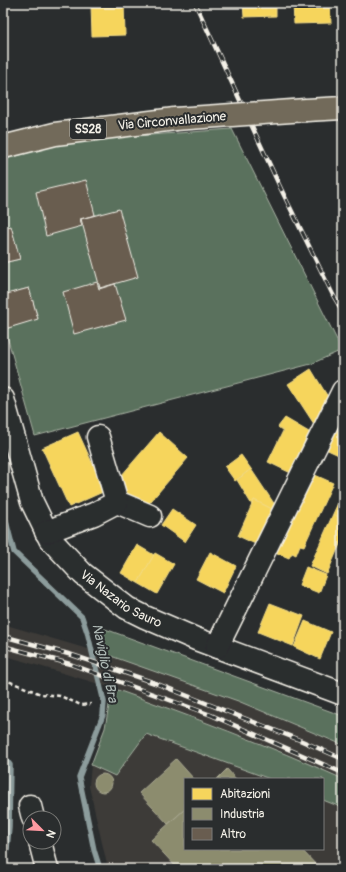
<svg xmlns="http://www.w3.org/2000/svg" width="346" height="872" viewBox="0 0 346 872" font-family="Pangolin,sans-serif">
  <rect width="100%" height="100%" fill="#2a2d2e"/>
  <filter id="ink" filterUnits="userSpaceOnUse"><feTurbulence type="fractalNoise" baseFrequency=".025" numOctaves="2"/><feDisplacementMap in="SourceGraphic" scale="8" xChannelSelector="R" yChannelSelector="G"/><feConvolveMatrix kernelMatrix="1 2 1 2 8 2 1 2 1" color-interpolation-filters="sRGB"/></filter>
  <g filter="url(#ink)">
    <!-- built -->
    <g fill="#3d3b38">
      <polygon points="3,624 108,655 238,701 343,745 343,779 300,760 227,730 112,688 3,655"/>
      <polygon points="146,734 270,779 185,779 185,849 323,849 323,800 343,808 343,869 108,869 89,786 91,765 115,776"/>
    </g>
    <!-- green -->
    <g fill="#5a715d" stroke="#a7b1a2">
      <polygon points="232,129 342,350 311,364 35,436 5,329 38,318 29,288 3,295 3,263 20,259 11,227 3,229 3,160 69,141"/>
      <polygon points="97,626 343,716 343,745 238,701 108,655"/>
      <path d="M112,688c78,28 156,57 231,91v29l-20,-8v-21h-53l-124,-45 -31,42 -24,-11 14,-37z"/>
    </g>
    <!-- homes -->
    <g fill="#f6d55c" stroke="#f5dd86">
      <polygon points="101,3 124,3 125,35 92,36 91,5 101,4"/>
      <polygon points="243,3 276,3 276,16 244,17"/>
      <polygon points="293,3 330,3 331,23 294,24"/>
      <polygon points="311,369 331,402 316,427 288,384"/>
      <polygon points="285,418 314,435 295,475 268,462 283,431 278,427"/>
      <polygon points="332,420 343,425 343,457 319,446"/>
      <polygon points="78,432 105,491 69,507 42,448"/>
      <polygon points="159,432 188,458 145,508 115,483"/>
      <polygon points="241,455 251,469 235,481 225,467"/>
      <polygon points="251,469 277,508 274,510 254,500 252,505 237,480"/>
      <polygon points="306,471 333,483 304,546 300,545 296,555 292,553 289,558 270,550"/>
      <polygon points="343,492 343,519 333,514"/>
      <polygon points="254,500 278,512 262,547 238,536"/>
      <polygon points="172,509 196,525 185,542 161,525"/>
      <polygon points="333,514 343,519 343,537 327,574 310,566"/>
      <polygon points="137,545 154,555 138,583 121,573"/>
      <polygon points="210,552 236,566 223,593 196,579"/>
      <polygon points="155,553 174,564 157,594 138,583"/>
      <polygon points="306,567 326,575 319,593 299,585"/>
      <polygon points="270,603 304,616 293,646 258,632"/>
      <polygon points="305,621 331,632 320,659 294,647"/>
    </g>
    <!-- industry -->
    <g fill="#8c8c6e" stroke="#abaa93">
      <polygon points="176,759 194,779 185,779 185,809 168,824 139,793"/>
      <polygon points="227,769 236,779 217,779"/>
      <circle cx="103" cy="783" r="9"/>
      <polygon points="185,809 185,849 301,849 320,869 178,869 151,840"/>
    </g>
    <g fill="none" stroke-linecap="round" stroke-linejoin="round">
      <!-- stream -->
      <g stroke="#8c9c9c" stroke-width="5.5">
        <polyline points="3,510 14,552 82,617 88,635 104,702 103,715 79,777 94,850 100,869"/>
        <polyline points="3,756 10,765 9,828 5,869"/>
      </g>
    </g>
    <!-- building -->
    <g fill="#695d50" stroke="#f4f1e8">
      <polygon points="86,180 95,215 80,219 82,226 46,236 36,192"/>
      <polygon points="119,209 138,277 100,288 81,219"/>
      <polygon points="11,226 20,259 3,263 3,229"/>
      <polygon points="97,282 99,289 115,284 126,320 74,334 63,292"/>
      <polygon points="29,288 38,319 5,329 3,323 3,295"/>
    </g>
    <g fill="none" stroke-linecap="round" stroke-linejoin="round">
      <!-- minor casing -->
      <g stroke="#f4f1e8" stroke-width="25">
        <g id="minor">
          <path id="s1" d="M3,399l29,103 18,37 33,35 44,34 18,9 51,22 147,55"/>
          <polyline points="117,502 150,516"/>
          <polyline points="46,532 94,514 117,502 98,437"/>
          <polyline points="217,647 343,391"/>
          <polyline points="30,806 33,818"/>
          <polyline points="40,842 47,869"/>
        </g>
      </g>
      <!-- major casing -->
      <g stroke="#f4f1e8" stroke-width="25">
        <g id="major">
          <polyline points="306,110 343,108"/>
          <polyline points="3,147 55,134 175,119"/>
        </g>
      </g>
      <!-- path -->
      <polyline stroke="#f4f1e8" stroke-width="2.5" stroke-dasharray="4 3" stroke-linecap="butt" points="3,679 41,694 60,696 81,705 91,704"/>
      <!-- minor -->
      <use href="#minor" stroke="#2a2d2e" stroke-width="22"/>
      <!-- major -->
      <use href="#major" stroke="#726b5a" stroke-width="22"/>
      <!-- rail casing -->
      <g stroke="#f4f1e8" stroke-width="4.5">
        <g id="rail">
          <polyline points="195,3 281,189 333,295 343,312"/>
          <polyline points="3,636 72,655 155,683 302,741 343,759"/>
          <polyline points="3,646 70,664 211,715 343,773"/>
        </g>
      </g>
      <!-- rail -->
      <use href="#rail" stroke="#2a2d2e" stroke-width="3" stroke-dasharray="9" stroke-linecap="butt"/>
      <!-- major-bridge casing -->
      <g stroke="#f4f1e8" stroke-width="25" stroke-linecap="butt">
        <polyline id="major-bridge" points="175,119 306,110"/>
      </g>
      <!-- major-bridge -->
      <use href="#major-bridge" stroke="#726b5a" stroke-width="22"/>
    </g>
  </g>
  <g text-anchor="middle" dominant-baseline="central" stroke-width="4" stroke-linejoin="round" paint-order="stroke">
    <!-- shield labels -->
    <rect fill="#2a2d2e" stroke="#b7b6b0" stroke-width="1" x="70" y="119" width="36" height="20" rx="3"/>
    <g font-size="12" font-weight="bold" fill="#f4f1e8">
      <text x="88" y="129">SS28</text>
    </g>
    <!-- street labels -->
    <g font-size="13" fill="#f4f1e8" stroke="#2a2d2e">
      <text transform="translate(172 121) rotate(-5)">Via Circonvallazione</text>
      <text stroke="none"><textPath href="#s1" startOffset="242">Via Nazario Sauro</textPath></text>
    </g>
    <!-- water labels -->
    <g font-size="14" font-style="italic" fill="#aeb9b5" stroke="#2a2d2e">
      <text transform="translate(105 663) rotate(78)">Naviglio di Bra</text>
    </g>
  </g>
  <!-- margin -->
  <rect width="346" height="872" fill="none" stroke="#2a2d2e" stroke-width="16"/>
  <rect x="8" y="8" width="330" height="856" fill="none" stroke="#f4f1e8" stroke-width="1.5" filter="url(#ink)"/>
  <!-- legend -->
  <rect x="184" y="778" width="140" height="72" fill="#2a2d2e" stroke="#7b7b78"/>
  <rect x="192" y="788" width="20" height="12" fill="#f6d55c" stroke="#7b7b78"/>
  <text x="220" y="798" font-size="12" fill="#f4f1e8">Abitazioni</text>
  <rect x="192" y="808" width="20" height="12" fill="#8c8c6e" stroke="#7b7b78"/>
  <text x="220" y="818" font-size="12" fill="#f4f1e8">Industria</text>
  <rect x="192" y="828" width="20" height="12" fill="#695d50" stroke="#7b7b78"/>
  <text x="220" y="838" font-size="12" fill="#f4f1e8">Altro</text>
  <!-- north arrow -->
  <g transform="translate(42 830) rotate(114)"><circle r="19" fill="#2a2d2e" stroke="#7b7b78"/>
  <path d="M0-3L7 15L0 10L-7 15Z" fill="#ff9aa2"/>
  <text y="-6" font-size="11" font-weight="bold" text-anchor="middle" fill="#f4f1e8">N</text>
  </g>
</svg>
